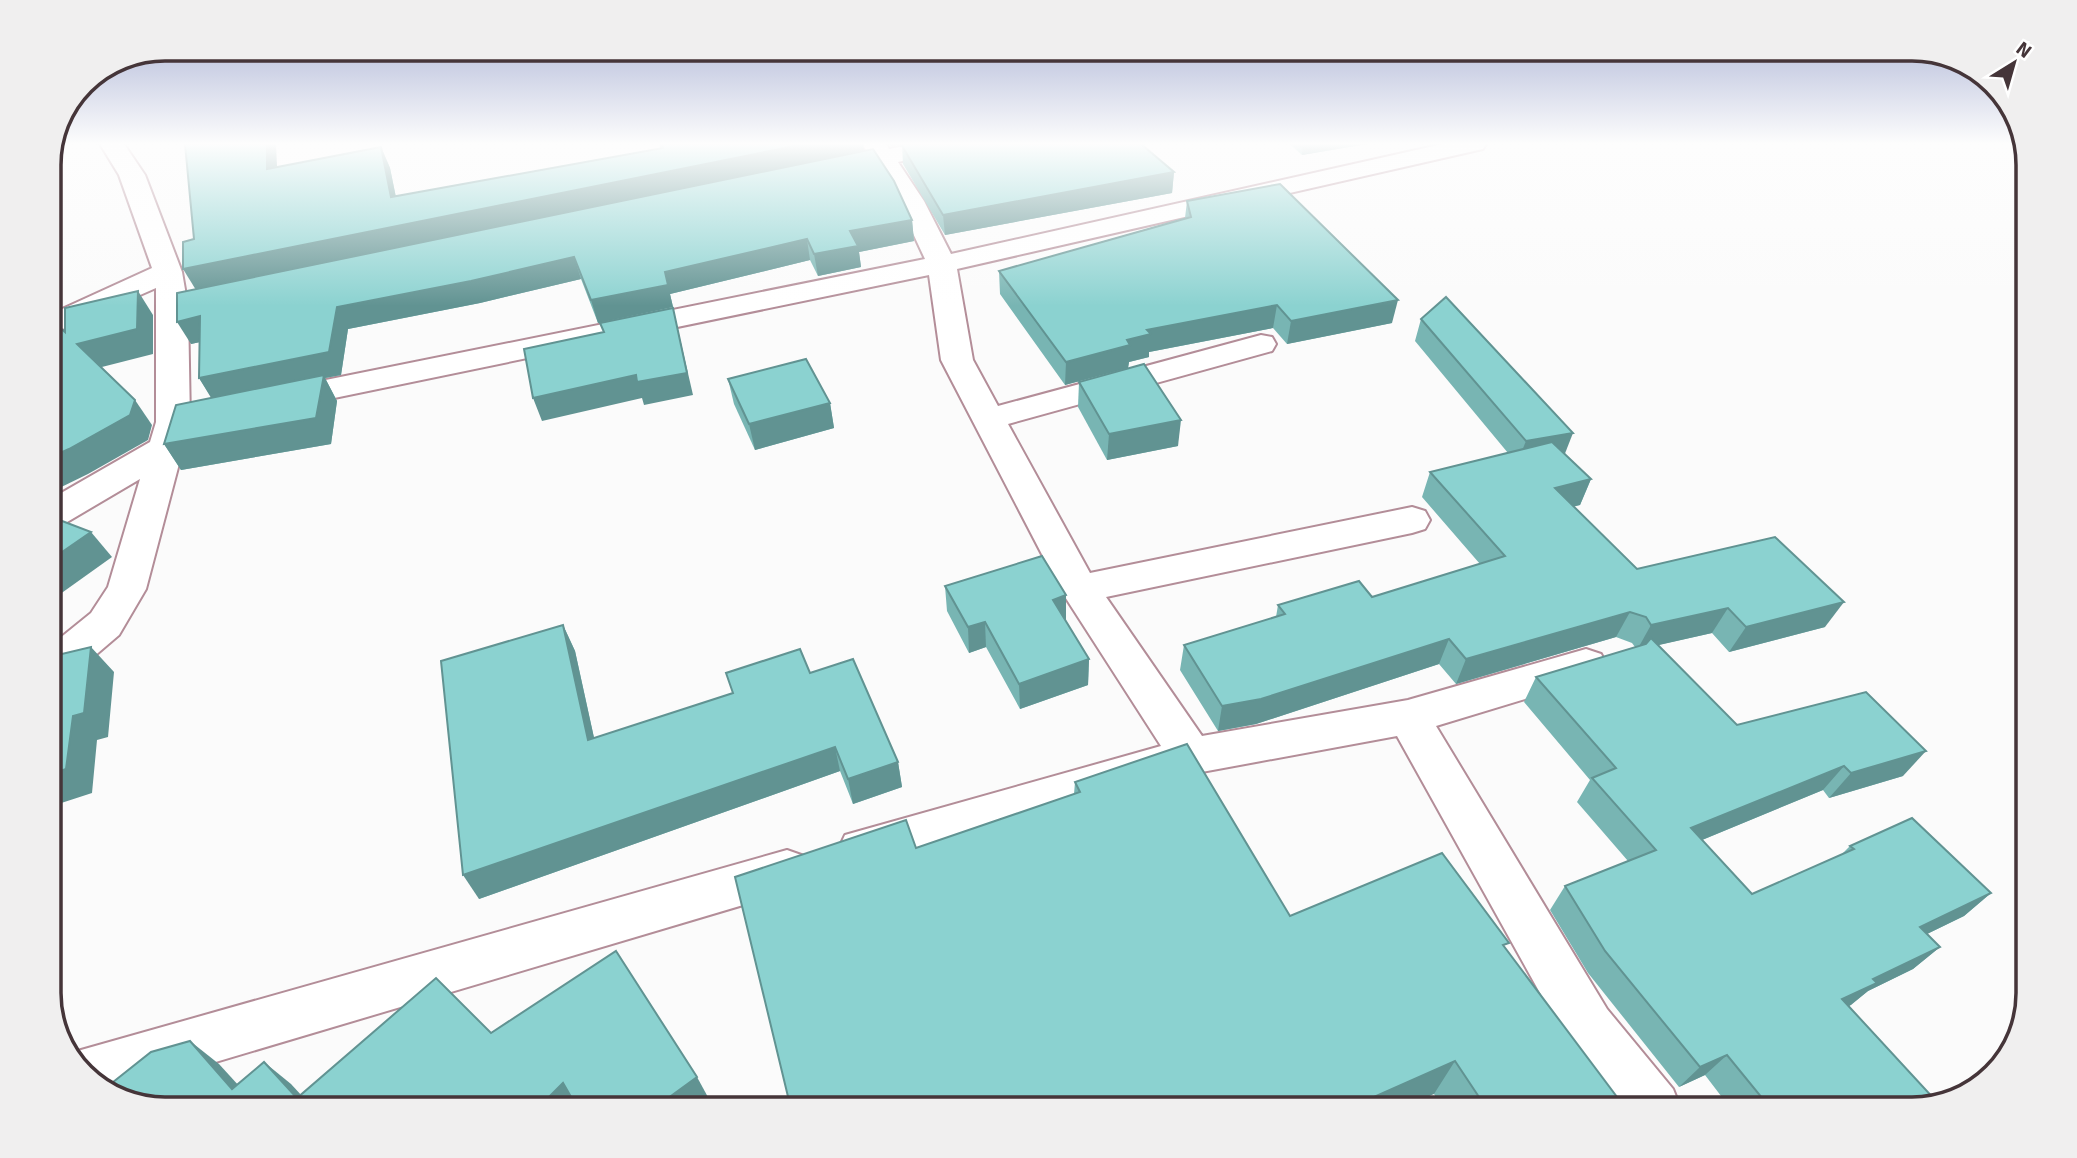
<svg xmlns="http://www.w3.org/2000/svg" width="2077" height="1158" viewBox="0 0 2077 1158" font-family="Signika,sans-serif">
  <rect width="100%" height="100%" fill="#fbfbfb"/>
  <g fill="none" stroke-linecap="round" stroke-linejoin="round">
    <!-- street casing -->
    <g stroke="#b38d98" stroke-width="4">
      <g id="street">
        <polygon points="100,144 124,144 145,175 182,272 188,307 190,422 146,589 119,635 64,682 49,687 49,647 91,613 108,587 140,479 62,525 49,528 49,500 150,442 156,422 156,288 49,335 49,315 152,268 119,175"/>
        <polygon points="862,144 886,144 889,149 916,144 963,144 960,149 898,162 924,201 951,254 1443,144 1486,144 1483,149 1474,151 957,269 973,360 998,406 1261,335 1272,337 1276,344 1272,351 1008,424 1090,573 1412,507 1425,511 1430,520 1425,529 1412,533 1106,597 1202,736 1408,700 1586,649 1601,654 1607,665 1601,676 1436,726 1607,1009 1673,1089 1681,1109 1618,1109 1569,1045 1397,736 1191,774 862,871 845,865 838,850 845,835 1161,746 1060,589 941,360 929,275 281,409 269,406 265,399 269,392 281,389 925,259 898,201 876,166 826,177 817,174 813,169 817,164 868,153"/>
        <polygon points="787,850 804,856 811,871 804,886 787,892 108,1094 67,1054"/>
      </g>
    </g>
    <!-- street -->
    <use href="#street" fill="#fff" fill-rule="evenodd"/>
  </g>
  <!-- wall -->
  <g fill="#78b5b3">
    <polygon points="659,144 863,144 864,151 912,220 914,241 859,252 861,267 818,276 810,260 670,294 673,307 598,323 581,279 480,303 348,329 341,375 325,378 337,401 331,444 181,470 164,444 212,398 199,378 200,342 191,344 196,289 194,239 277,167 381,147 390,168 396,197 661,149"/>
    <polygon points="888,144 1141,144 1174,172 1172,193 945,235 903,164 902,144 891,146"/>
    <polygon points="1290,144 1367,144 1302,155"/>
    <polygon points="1187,201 1392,323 1287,344 1273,328 1149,352 1149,357 1129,362 1128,368 1065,385 1000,294 999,271 1185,218"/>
    <polygon points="1421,319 1591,479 1580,505 1573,506 1637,569 1825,627 1729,652 1712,633 1658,645 1737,725 1903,776 1829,798 1823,790 1702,840 1752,894 1842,854 1850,846 1991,893 1964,916 1927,934 1940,947 1913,969 1868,991 1849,1006 1913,1109 1731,1109 1705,1075 1679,1087 1588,973 1550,910 1565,886 1628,861 1577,802 1590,780 1524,702 1536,677 1635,647 1632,643 1616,637 1456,684 1439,664 1256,724 1218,731 1180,670 1184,645 1276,617 1278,605 1372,597 1480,564 1422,497 1430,472 1508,453 1415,341"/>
    <polygon points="728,379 830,403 834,428 755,450 734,404"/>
    <polygon points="1079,382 1178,446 1107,460 1078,407"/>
    <polygon points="945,586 1066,621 1089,659 1088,685 1020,709 986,647 969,653 947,611"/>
    <polygon points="563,625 575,651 594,738 810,673 898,762 902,787 853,804 840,771 479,899"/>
    <polygon points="1075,782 1290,916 1505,949 1626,1109 1443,1109 1434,1094 916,848 1074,794"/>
  </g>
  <!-- shaded-wall -->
  <g fill="#619392">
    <polygon points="267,144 276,144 278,189 267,169"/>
    <polygon points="805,144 863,144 864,152 196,290 183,269"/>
    <polygon points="891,144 906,144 891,146"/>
    <polygon points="1303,144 1367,144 1302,155"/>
    <polygon points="381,147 390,168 400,218 391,197"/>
    <polygon points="1174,172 1172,193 945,235 943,215"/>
    <polygon points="912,220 914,241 859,252 861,267 818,276 814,254 850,231"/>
    <polygon points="807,239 810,260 670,294 673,307 598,323 591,300 665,272"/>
    <polygon points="574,257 581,279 480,303 348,329 341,375 325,378 337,401 331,444 181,470 164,444 213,401 199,378 337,307"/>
    <polygon points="138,291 153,315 153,354 94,369 77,344"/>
    <polygon points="1398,300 1392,323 1287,344 1291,321"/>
    <polygon points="1277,305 1273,328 1149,352 1149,357 1129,362 1128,368 1065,385 1066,362 1127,340 1147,330"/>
    <polygon points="673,308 693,395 644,405 642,398 542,421 533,398"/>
    <polygon points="200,316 214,339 191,344 177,322"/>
    <polygon points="135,400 152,425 148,440 88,474 49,493 49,458"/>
    <polygon points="830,403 834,428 755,450 749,424"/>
    <polygon points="1181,420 1178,446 1107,460 1109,434"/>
    <polygon points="1573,433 1564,456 1517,463 1526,441"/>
    <polygon points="1591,479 1580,505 1545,514 1555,488"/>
    <polygon points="91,532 112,557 49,602 49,561"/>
    <polygon points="1066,595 1066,621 1053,600"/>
    <polygon points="1844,602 1825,627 1729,652 1746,627"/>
    <polygon points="1728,608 1712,633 1637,650 1651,625"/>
    <polygon points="1630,612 1616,637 1456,684 1466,659"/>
    <polygon points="985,622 986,647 969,653 968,627"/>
    <polygon points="563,625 575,651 600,765 588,740"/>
    <polygon points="1449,639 1439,664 1256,724 1218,731 1222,706"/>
    <polygon points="91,647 114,672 108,737 97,740 92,793 49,807 49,775 73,716"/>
    <polygon points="1089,659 1088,685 1020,709 1019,684"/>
    <polygon points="835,747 840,771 479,899 463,875"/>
    <polygon points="1926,751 1903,776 1829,798 1851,773"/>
    <polygon points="898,762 902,787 853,804 848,779"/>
    <polygon points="1844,766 1823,790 1673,852 1691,828"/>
    <polygon points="1991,893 1964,916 1894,950 1920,927"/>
    <polygon points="1940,947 1913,969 1868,991 1851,1005 1818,1021 1842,999 1873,979"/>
    <polygon points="190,1041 219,1064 260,1109 232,1089"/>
    <polygon points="1727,1055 1705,1075 1679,1087 1700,1067"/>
    <polygon points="1455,1061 1434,1094 1400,1109 1347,1109"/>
    <polygon points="264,1062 291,1084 314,1109 297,1098"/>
    <polygon points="697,1077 709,1099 696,1109 653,1109"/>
    <polygon points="563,1083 580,1105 576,1109 537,1109"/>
    <polygon points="354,1104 361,1109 348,1109"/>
  </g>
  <!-- building -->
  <g fill="#8bd2d0" stroke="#619392" stroke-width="2">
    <polygon points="185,144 267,144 267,169 381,147 391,197 663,148 662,144 805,144 183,269 183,242 194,239"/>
    <polygon points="901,144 1141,144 1174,172 943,215"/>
    <polygon points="873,149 894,181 912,220 850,231 858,246 814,254 807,239 665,272 668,285 591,300 574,257 471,281 337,307 329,352 199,378 200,316 177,322 177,293"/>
    <polygon points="1280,184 1398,300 1291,321 1277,305 1147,330 1151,334 1127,340 1130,345 1066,362 999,271 1191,217 1187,201"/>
    <polygon points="138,291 137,329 77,344 135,400 130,415 69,449 49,458 49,318 65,332 65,308"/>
    <polygon points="1446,297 1573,433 1526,441 1421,319"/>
    <polygon points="673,308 687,373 637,382 636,375 533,398 524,349 604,332 600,323"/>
    <polygon points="806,359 830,403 749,424 728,379"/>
    <polygon points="1144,364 1181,420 1109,434 1079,382"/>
    <polygon points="324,375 316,418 164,444 176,405"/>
    <polygon points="1552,442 1591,479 1555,488 1637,569 1775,537 1844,602 1746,627 1728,608 1651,625 1646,617 1630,612 1466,659 1449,639 1261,699 1222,706 1184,645 1285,614 1278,605 1359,581 1372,597 1505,556 1430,472"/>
    <polygon points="49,516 91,532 49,561"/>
    <polygon points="1042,556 1066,595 1053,600 1089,659 1019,684 985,622 968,627 945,586"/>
    <polygon points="563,625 588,740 733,693 726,673 800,649 810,673 853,659 898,762 848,779 835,747 463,875 441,661"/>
    <polygon points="1651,638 1737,725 1866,692 1926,751 1851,773 1844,766 1691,828 1752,894 1854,849 1850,846 1912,818 1991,893 1920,927 1940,947 1873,979 1877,983 1842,999 1937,1102 1913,1109 1771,1109 1727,1055 1700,1067 1605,951 1565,886 1656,850 1592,778 1616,768 1536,677 1646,644"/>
    <polygon points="91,647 84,713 73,716 66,769 49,775 49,657"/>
    <polygon points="1187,744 1290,916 1442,853 1509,943 1503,945 1626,1109 1487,1109 1455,1061 1347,1109 791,1109 735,877 906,820 916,848 1080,792 1075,782"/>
    <polygon points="616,951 697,1077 653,1109 578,1109 563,1083 537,1109 359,1109 354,1104 348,1109 165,1109 107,1094 103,1090 151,1052 190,1041 232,1089 264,1062 297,1098 436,978 491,1033"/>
  </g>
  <!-- sky -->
  <linearGradient id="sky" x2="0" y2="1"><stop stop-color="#a1aad0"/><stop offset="0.47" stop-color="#fdfdfd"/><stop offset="1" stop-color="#fdfdfd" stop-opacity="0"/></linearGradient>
  <rect width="2077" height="306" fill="url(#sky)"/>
  <!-- crop -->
  <path d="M0 0H2077V1158H0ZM165 61H1912A104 104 0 0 1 2016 165V993A104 104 0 0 1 1912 1097H165A104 104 0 0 1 61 993V165A104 104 0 0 1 165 61Z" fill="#f0efef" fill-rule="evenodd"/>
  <path fill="none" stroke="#453539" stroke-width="3.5" d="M165 61H1912A104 104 0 0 1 2016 165V993A104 104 0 0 1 1912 1097H165A104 104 0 0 1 61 993V165A104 104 0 0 1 165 61Z"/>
  <!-- north arrow -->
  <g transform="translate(2014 63) rotate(37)" stroke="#ffffff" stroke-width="5" paint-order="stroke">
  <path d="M0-5L12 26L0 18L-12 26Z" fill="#453539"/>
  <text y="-10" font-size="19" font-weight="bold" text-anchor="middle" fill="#453539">N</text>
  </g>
</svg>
